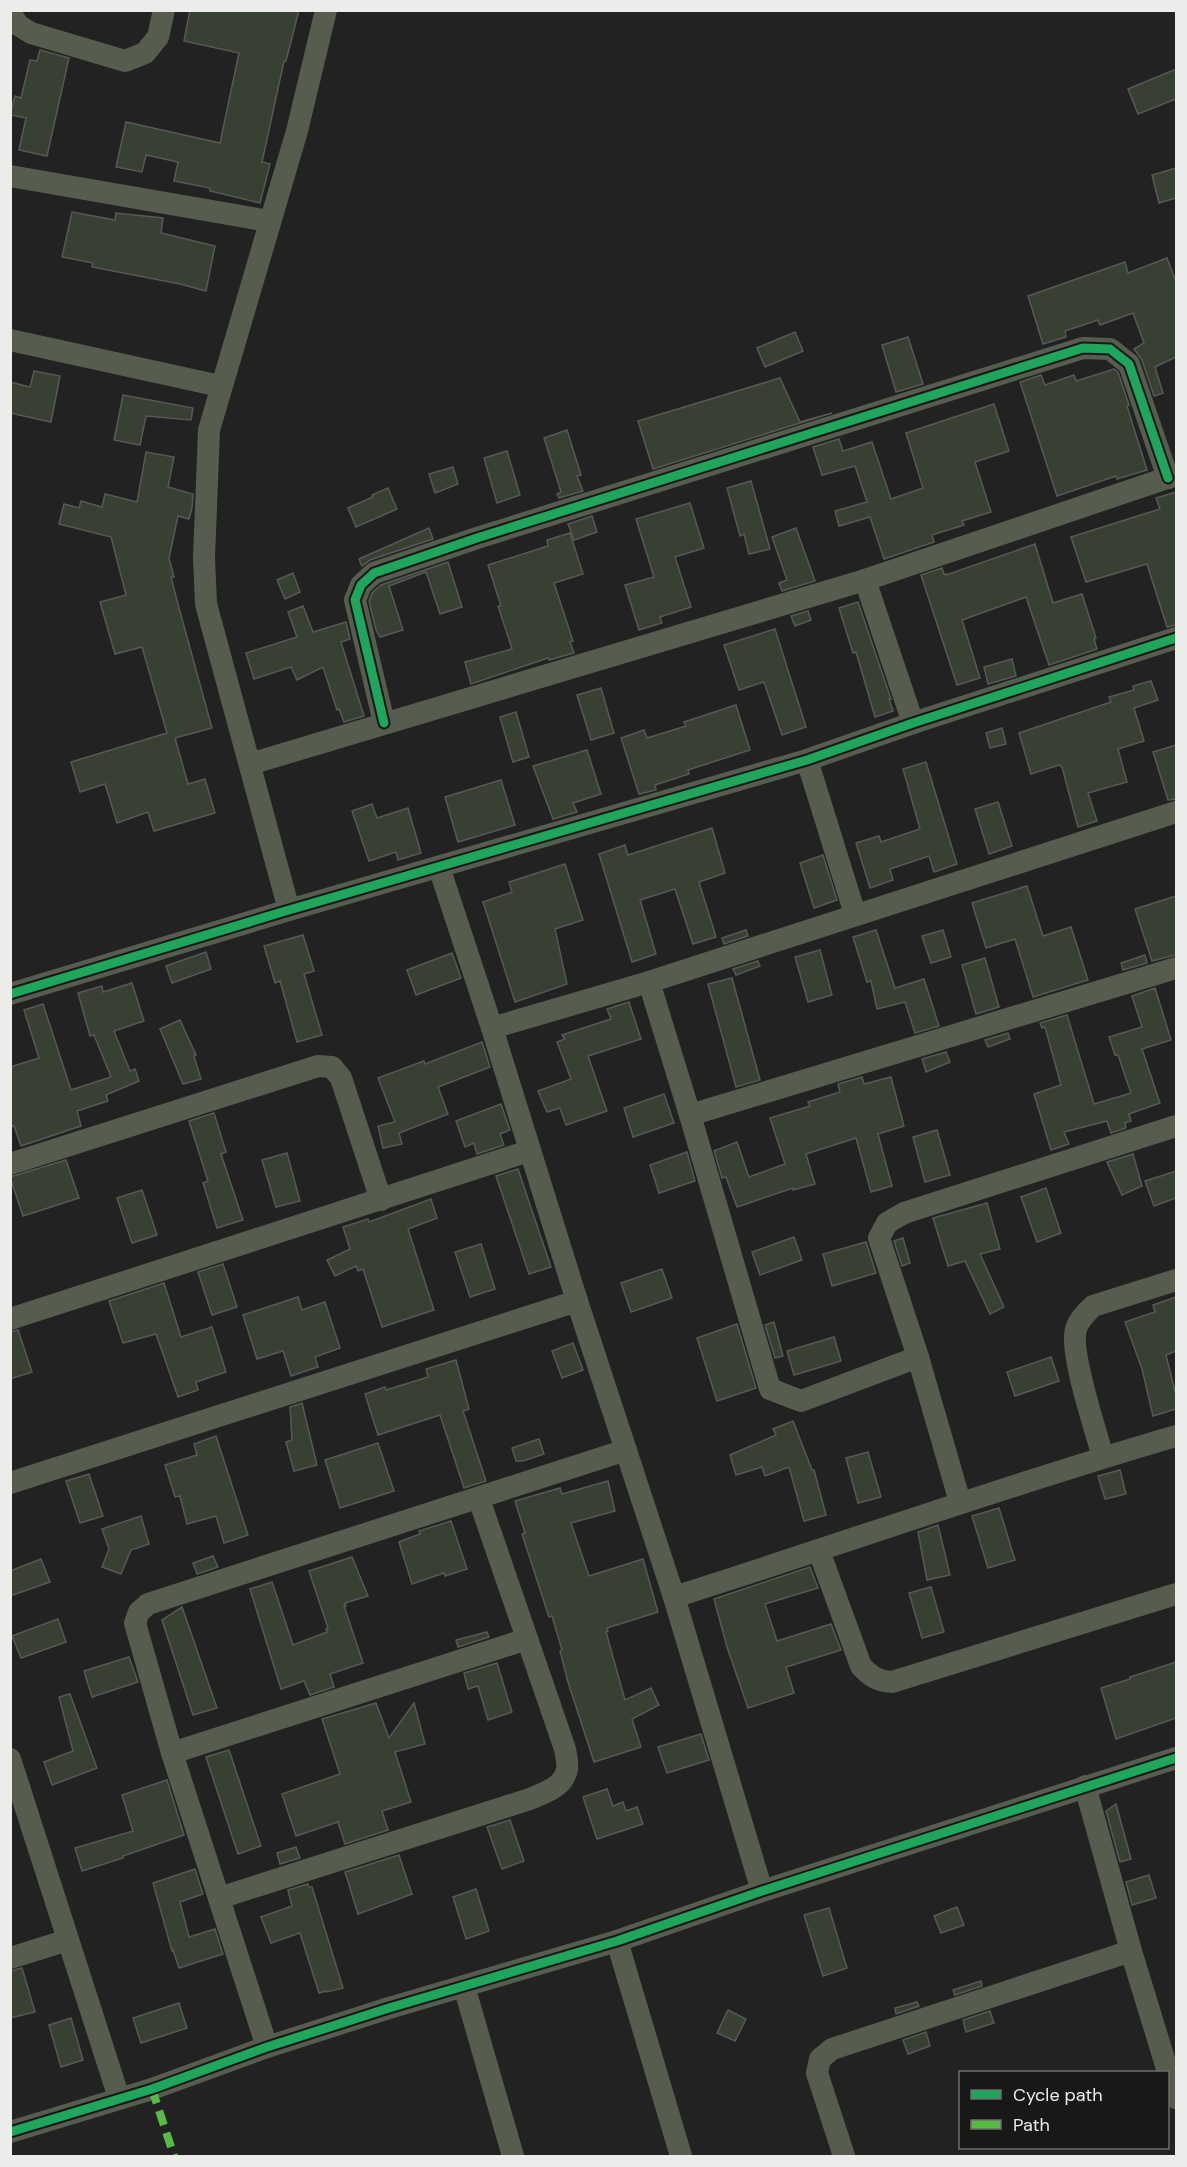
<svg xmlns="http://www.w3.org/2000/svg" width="1187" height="2167" viewBox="0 0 1187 2167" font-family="'DM Sans',sans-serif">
  <rect width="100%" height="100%" fill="#212221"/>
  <!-- building -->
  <g fill="#383f33" stroke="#585957" stroke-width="1.5">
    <polygon points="190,10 299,10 286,61 284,61 262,162 270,164 260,203 210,191 210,188 174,181 178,162 146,155 142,172 116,167 126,122 220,143 239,53 184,41"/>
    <polygon points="40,50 69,58 47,156 19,150 26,118 10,115 15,96 21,98 30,60 37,61"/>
    <polygon points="1176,69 1176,99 1138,114 1128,89"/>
    <polygon points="1176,168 1176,198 1159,203 1152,175"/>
    <polygon points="72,212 115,220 116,213 163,218 161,233 215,246 206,291 180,284 92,267 93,263 62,257"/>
    <polygon points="1167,258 1176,282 1176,357 1155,367 1163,393 1154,396 1142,360 1134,349 1144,343 1133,313 1100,325 1098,320 1065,331 1066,337 1043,344 1028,296 1125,262 1128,273"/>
    <polygon points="795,332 803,351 765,367 757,348"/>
    <polygon points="908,337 923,384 896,392 882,345"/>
    <polygon points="1114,369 1118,372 1129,405 1127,406 1147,470 1117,479 1116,476 1057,496 1020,382 1041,375 1045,385 1074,375 1076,381"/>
    <polygon points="34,371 60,376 51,422 10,413 10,382 30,387"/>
    <polygon points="780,378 800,422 832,413 653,469 638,421"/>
    <polygon points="123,395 193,408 191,420 146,416 140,445 114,440"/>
    <polygon points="994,404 1009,451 975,462 991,512 962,521 964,525 932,535 934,542 884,559 870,517 839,526 835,511 867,502 855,466 822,475 813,447 839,439 843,451 872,442 891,499 923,488 906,433"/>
    <polygon points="567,430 581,475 577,476 583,491 559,498 557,494 561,492 544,438"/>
    <polygon points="507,451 520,495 497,503 484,458"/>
    <polygon points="146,452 174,457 168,487 193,494 192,508 189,519 178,516 169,558 174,577 171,577 179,608 212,728 175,738 188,784 205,779 215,813 154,831 148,812 117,823 105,784 80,792 71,762 167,733 142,647 115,654 100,602 126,595 111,537 59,524 64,504 79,508 81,501 102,507 105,494 137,502"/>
    <polygon points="453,467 458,484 435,493 429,474"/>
    <polygon points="751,481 770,549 749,554 744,534 740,536 727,488"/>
    <polygon points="388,488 397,509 356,527 348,508 373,497 372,495"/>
    <polygon points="1176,492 1176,625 1167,627 1147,564 1086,582 1071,537 1160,509 1156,498"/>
    <polygon points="690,503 704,548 675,557 691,607 660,617 662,623 639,630 625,585 654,577 636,519"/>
    <polygon points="592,516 597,532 574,540 568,524"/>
    <polygon points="429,528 433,539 370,560 362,566 359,559"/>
    <polygon points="796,528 815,581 782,591 779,583 787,580 772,537"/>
    <polygon points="570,533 583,574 554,583 573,641 570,642 574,653 549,660 548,658 471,684 465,662 512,649 498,606 501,606 488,565 548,546 547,540"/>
    <polygon points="1035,544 1053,603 1082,594 1096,638 1094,639 1097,649 1049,665 1026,597 962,620 980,678 957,685 921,575 942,568 944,574 946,574 946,575"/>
    <polygon points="448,562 462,607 440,614 426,572 389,586 403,630 380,637 376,630 369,601 372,593 381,585"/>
    <polygon points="293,573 300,592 285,599 277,580"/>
    <polygon points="858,602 891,699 889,699 893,711 875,717 856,652 853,653 839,608"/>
    <polygon points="303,606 313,632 346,622 350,639 341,642 364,716 344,722 339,709 337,710 323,667 297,680 291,667 254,679 246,653 297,637 288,612"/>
    <polygon points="808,611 811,620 795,626 791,616"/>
    <polygon points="775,629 806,727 782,735 764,682 739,690 724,645"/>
    <polygon points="1012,659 1016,676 988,684 984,667"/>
    <polygon points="1151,681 1158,700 1134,708 1144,741 1118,749 1127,782 1088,793 1097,821 1078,827 1062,767 1059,765 1031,774 1019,733 1111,702 1109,697 1134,690 1133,686"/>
    <polygon points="601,688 614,733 591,740 577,695"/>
    <polygon points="736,705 750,750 688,770 689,774 655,785 656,790 639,794 621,738 644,730 647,738 686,726 684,722"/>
    <polygon points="516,712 529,757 513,762 500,717"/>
    <polygon points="1002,728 1006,744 990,748 986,733"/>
    <polygon points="1176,745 1176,799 1168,800 1153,752"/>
    <polygon points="587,750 601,794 573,803 577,812 553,819 533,766"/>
    <polygon points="926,762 957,864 934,872 929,856 890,869 893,880 870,888 856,843 879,836 881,842 920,829 903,769"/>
    <polygon points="501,780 515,825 458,842 445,797"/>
    <polygon points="998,802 1012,846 989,854 975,809"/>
    <polygon points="372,804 377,818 408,808 421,853 398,860 396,852 369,861 352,811"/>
    <polygon points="712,828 725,873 699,882 716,937 693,944 675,889 640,900 656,954 632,962 599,854 625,845 628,855"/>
    <polygon points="823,855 837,900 814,908 800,863"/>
    <polygon points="565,864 583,920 555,929 567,984 515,1002 483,902 512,892 509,882"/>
    <polygon points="1027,886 1043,936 1071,927 1088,980 1033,997 1015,939 986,948 972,903"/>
    <polygon points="1176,896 1176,955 1152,961 1135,909"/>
    <polygon points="746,930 748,936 724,944 722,938"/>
    <polygon points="876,930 895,988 924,979 939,1026 915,1033 905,1002 877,1009 871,981 867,982 853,937"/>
    <polygon points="943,930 951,957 931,963 922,936"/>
    <polygon points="303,935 314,971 304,974 322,1035 297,1042 280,981 275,983 264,946"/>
    <polygon points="820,950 832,995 808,1002 795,957"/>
    <polygon points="206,952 211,969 172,983 166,966"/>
    <polygon points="452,953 461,978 416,995 407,970"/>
    <polygon points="1145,955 1147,963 1123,970 1121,963"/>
    <polygon points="985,958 999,1007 976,1014 962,965"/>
    <polygon points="758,961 760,966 736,975 733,969"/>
    <polygon points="732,978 760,1080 736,1087 708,984"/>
    <polygon points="132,983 144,1021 114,1031 130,1071 135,1069 139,1081 106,1095 108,1101 77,1111 81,1126 21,1146 14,1126 10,1127 10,1067 39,1058 24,1010 43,1004 71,1090 111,1077 94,1035 90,1036 78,993 102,986 103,992"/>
    <polygon points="1155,988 1171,1040 1142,1049 1160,1103 1129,1114 1131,1121 1125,1123 1126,1128 1111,1133 1107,1121 1064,1132 1069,1144 1051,1150 1034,1094 1061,1085 1045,1027 1042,1028 1040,1023 1067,1015 1094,1104 1131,1093 1118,1055 1115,1055 1109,1037 1142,1027 1132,996"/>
    <polygon points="629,1002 641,1039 588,1056 607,1111 566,1125 560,1108 547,1112 538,1091 571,1079 557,1042 565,1039 562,1035 611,1019 607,1009"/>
    <polygon points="180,1020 196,1055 194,1056 201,1079 183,1084 160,1029"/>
    <polygon points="1008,1033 1010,1039 988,1047 985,1040"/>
    <polygon points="482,1042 490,1067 438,1087 448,1114 399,1133 402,1144 383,1148 378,1126 395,1122 378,1078 424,1061 425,1064"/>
    <polygon points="946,1052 950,1062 926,1072 922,1059"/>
    <polygon points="862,1077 864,1084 891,1077 904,1126 878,1134 892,1186 871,1192 856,1138 806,1154 815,1184 793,1190 793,1188 737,1207 726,1177 722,1178 714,1151 737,1142 749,1177 785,1164 770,1118 810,1106 808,1102 840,1092 838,1084"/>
    <polygon points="664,1094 674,1123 633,1137 624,1108"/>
    <polygon points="501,1104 510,1130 500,1134 504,1145 477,1154 474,1143 465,1147 456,1121"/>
    <polygon points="214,1113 226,1152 221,1154 243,1220 217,1228 203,1183 208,1181 189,1121"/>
    <polygon points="937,1130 950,1175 925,1182 913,1137"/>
    <polygon points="687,1152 695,1181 659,1193 650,1165"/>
    <polygon points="287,1153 300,1201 276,1207 262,1160"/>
    <polygon points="1133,1154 1142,1186 1122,1195 1107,1162"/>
    <polygon points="66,1160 79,1198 23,1216 10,1177"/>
    <polygon points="518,1169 551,1267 529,1274 496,1176"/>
    <polygon points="1176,1171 1176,1198 1154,1206 1145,1181"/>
    <polygon points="1046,1188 1061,1233 1037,1242 1021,1197"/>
    <polygon points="142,1190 157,1235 132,1243 117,1198"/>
    <polygon points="431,1199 437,1218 408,1229 434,1310 382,1327 363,1269 358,1271 356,1266 335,1276 327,1260 350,1249 343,1227 368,1219 369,1222"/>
    <polygon points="987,1203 1000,1249 980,1254 1004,1307 990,1314 965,1261 948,1266 933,1218"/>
    <polygon points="794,1237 802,1260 760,1275 752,1252"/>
    <polygon points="903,1238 910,1263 902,1266 894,1241"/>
    <polygon points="866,1242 876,1273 832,1286 823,1254"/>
    <polygon points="481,1244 495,1289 470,1297 455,1252"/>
    <polygon points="223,1264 237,1307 212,1315 198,1272"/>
    <polygon points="662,1269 672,1298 631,1312 621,1283"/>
    <polygon points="164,1283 181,1337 212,1327 226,1372 196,1382 198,1390 178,1397 156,1334 123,1343 109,1301"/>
    <polygon points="298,1297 302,1310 325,1302 340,1348 315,1357 318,1367 291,1376 283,1351 257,1359 243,1315"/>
    <polygon points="1176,1297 1176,1351 1166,1355 1176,1395 1176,1409 1153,1416 1142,1369 1125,1322 1155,1312 1153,1305"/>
    <polygon points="774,1322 783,1356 775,1358 765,1325"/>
    <polygon points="737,1324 756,1388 717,1401 697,1338"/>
    <polygon points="18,1330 32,1372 10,1379 10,1332"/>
    <polygon points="834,1337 841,1361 794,1375 787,1351"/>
    <polygon points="573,1343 583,1370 562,1378 552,1351"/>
    <polygon points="1051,1357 1059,1381 1015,1396 1007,1372"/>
    <polygon points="456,1360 469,1409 463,1411 486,1481 464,1488 440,1415 378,1435 365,1394 385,1387 386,1390 428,1377 426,1369"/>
    <polygon points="302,1403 317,1465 294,1471 286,1442 292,1440 290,1407"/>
    <polygon points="793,1421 812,1470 814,1470 826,1515 804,1521 789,1467 765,1476 762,1467 736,1475 730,1455 776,1435 773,1429"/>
    <polygon points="216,1436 248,1535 224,1543 216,1516 187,1524 180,1496 175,1497 165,1465 197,1455 194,1444"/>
    <polygon points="539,1439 544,1454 523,1461 516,1461 512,1448"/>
    <polygon points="378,1443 394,1491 340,1508 325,1460"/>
    <polygon points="868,1452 881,1497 858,1503 846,1458"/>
    <polygon points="1120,1470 1126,1494 1105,1499 1098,1476"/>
    <polygon points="89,1474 103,1516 80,1523 66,1481"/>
    <polygon points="608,1481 615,1511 571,1523 589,1576 643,1559 658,1612 607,1628 608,1631 606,1632 625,1700 651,1688 659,1705 632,1719 641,1747 594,1762 568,1682 560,1651 562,1650 552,1616 549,1617 522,1534 525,1533 515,1501 560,1488 562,1494"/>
    <polygon points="999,1508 1015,1560 988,1568 972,1516"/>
    <polygon points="141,1516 149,1544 131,1550 121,1574 102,1567 109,1549 102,1529"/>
    <polygon points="451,1521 467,1569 445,1576 444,1573 412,1584 399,1542 420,1534 419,1531"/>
    <polygon points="938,1525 950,1575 927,1580 918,1532"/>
    <polygon points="213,1556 218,1567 197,1574 193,1563"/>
    <polygon points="352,1557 368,1596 345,1603 346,1606 344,1606 363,1663 330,1674 334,1687 310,1695 304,1681 281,1689 250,1589 272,1582 293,1645 327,1632 326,1629 328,1628 309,1571"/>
    <polygon points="41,1559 50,1582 10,1596 10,1571"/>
    <polygon points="810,1567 818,1588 765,1604 776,1638 777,1641 831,1624 841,1650 786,1667 794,1693 748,1708 727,1647 714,1599"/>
    <polygon points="931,1587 944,1632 922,1638 909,1593"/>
    <polygon points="182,1607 217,1708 193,1715 162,1620"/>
    <polygon points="58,1619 66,1642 21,1658 12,1636"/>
    <polygon points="487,1632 489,1637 458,1647 456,1640"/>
    <polygon points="129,1657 138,1682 92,1697 84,1671"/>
    <polygon points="1176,1662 1176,1718 1116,1739 1101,1688 1130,1679 1130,1677"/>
    <polygon points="497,1663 512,1712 488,1720 478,1686 468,1689 464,1673"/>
    <polygon points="70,1694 97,1768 52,1785 44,1762 73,1751 59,1697"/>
    <polygon points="376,1703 389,1738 414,1703 425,1744 395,1752 411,1802 382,1811 388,1830 345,1844 338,1822 296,1836 282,1794 340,1774 322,1719"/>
    <polygon points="701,1734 709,1760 667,1773 658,1747"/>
    <polygon points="229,1750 261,1846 238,1854 206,1757"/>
    <polygon points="167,1780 184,1835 123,1856 123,1858 82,1871 75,1848 133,1831 122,1795"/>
    <polygon points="607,1789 613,1806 623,1802 626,1811 637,1807 643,1824 597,1839 583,1797"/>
    <polygon points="1116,1804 1131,1859 1120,1862 1106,1811"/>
    <polygon points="510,1820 524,1861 502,1869 487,1827"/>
    <polygon points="296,1847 300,1858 280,1864 277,1853"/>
    <polygon points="399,1855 412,1894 358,1914 345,1872"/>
    <polygon points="195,1869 203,1894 180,1902 189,1937 215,1929 223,1954 179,1968 173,1950 172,1951 153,1883"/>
    <polygon points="1149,1875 1156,1898 1132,1905 1126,1882"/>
    <polygon points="308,1884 309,1887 312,1887 343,1988 327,1992 326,1991 319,1993 300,1933 271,1943 261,1917 292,1906 288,1890"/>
    <polygon points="476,1889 489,1931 466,1939 453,1897"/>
    <polygon points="957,1907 964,1925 941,1933 934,1916"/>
    <polygon points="829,1908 847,1968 823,1976 804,1915"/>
    <polygon points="22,1968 35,2012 10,2018 10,1971"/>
    <polygon points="981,1981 982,1986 955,1995 953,1990"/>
    <polygon points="917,2002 919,2006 896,2014 895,2008"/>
    <polygon points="179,2003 187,2028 141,2043 133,2018"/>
    <polygon points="728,2010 746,2019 735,2041 717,2033"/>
    <polygon points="990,2011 994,2023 966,2032 963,2020"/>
    <polygon points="71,2018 83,2060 61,2067 49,2025"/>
    <polygon points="926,2032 930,2046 908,2054 903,2040"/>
  </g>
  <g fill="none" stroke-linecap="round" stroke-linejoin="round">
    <!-- minor -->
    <g stroke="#565d4f" stroke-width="22">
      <polyline points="10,12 18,25 31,33 125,61 145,53 158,37 164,10"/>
      <polyline points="10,176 269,221"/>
      <polyline points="10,340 220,386"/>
      <polyline points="865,580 913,723"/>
      <polyline points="384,723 355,600 361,585 374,573 477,538 1083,348 1110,349 1129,364 1168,478"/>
      <polyline points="807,760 855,914"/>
      <polyline points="250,764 865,580 1176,475"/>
      <polyline points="439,867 492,1028 577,1301 674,1597 762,1891"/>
      <polyline points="289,910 206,604 204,558 209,430 297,131 326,10"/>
      <polyline points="649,982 690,1115 770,1389 801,1401 918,1357"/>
      <polyline points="10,994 289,910 807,760 913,723 1176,638"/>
      <polyline points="492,1028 649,982 1176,812"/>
      <polyline points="690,1115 1176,968"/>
      <polyline points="10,1164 318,1066 332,1067 341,1078 381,1200"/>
      <polyline points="10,1319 529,1151"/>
      <path d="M1103,1457c-7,-26 -34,-105 -27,-128 3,-10 10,-16 17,-23l83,-26"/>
      <polyline points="10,1483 577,1301"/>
      <polyline points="960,1502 918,1357 879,1238 887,1223 904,1213 1176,1126"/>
      <path d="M819,1551l42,115c10,11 17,15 31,16l284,-88"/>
      <path d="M674,1597c168,-53 333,-112 502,-161"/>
      <polyline points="172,1753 527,1639"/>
      <polyline points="10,1759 119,2098"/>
      <polyline points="1085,1786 1131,1951 1176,2098"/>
      <path d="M219,1898l311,-99c14,-6 34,-12 37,-30 1,-6 -1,-14 -2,-20l-86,-250"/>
      <polyline points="617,1941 681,2156"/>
      <polyline points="10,1958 68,1940"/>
      <polyline points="464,1986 513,2156"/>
      <polyline points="267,2047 172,1753 135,1623 139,1612 148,1604 626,1450"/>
      <polyline points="10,2132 152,2089 267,2047 389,2008 617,1941 762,1891 1176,1758"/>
      <polyline points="844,2156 817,2073 820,2059 832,2049 1131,1951"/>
    </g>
    <!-- quiet -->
    <polyline stroke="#58b947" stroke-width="8" stroke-dasharray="15 8" stroke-linecap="butt" points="152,2089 174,2156"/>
    <!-- cycleway casing -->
    <g stroke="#181917" stroke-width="13">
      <g id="cycleway">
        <polyline points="384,723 355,600 361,585 374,573 477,538 1083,348 1110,349 1129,364 1168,478"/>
        <polyline points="10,994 289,910 807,760 913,723 1176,638"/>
        <polyline points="10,2132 152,2089 267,2047 389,2008 617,1941 762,1891 1176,1758"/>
      </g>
    </g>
    <!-- cycleway -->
    <use href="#cycleway" stroke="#20a55d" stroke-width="9"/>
  </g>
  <!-- border -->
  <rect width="1187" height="2167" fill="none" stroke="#ecedeb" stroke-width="24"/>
  <!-- legend -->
  <rect x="959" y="2071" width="210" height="78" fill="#181917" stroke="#6d6e6c" stroke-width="1.5"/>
  <rect x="971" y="2090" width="30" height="9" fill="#20a55d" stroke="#6d6e6c" stroke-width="1.5"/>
  <text x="1013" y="2101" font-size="18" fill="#ecedeb">Cycle path</text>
  <rect x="971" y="2120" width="30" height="9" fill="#58b947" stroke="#6d6e6c" stroke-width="1.5"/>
  <text x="1013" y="2131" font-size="18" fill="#ecedeb">Path</text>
</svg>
